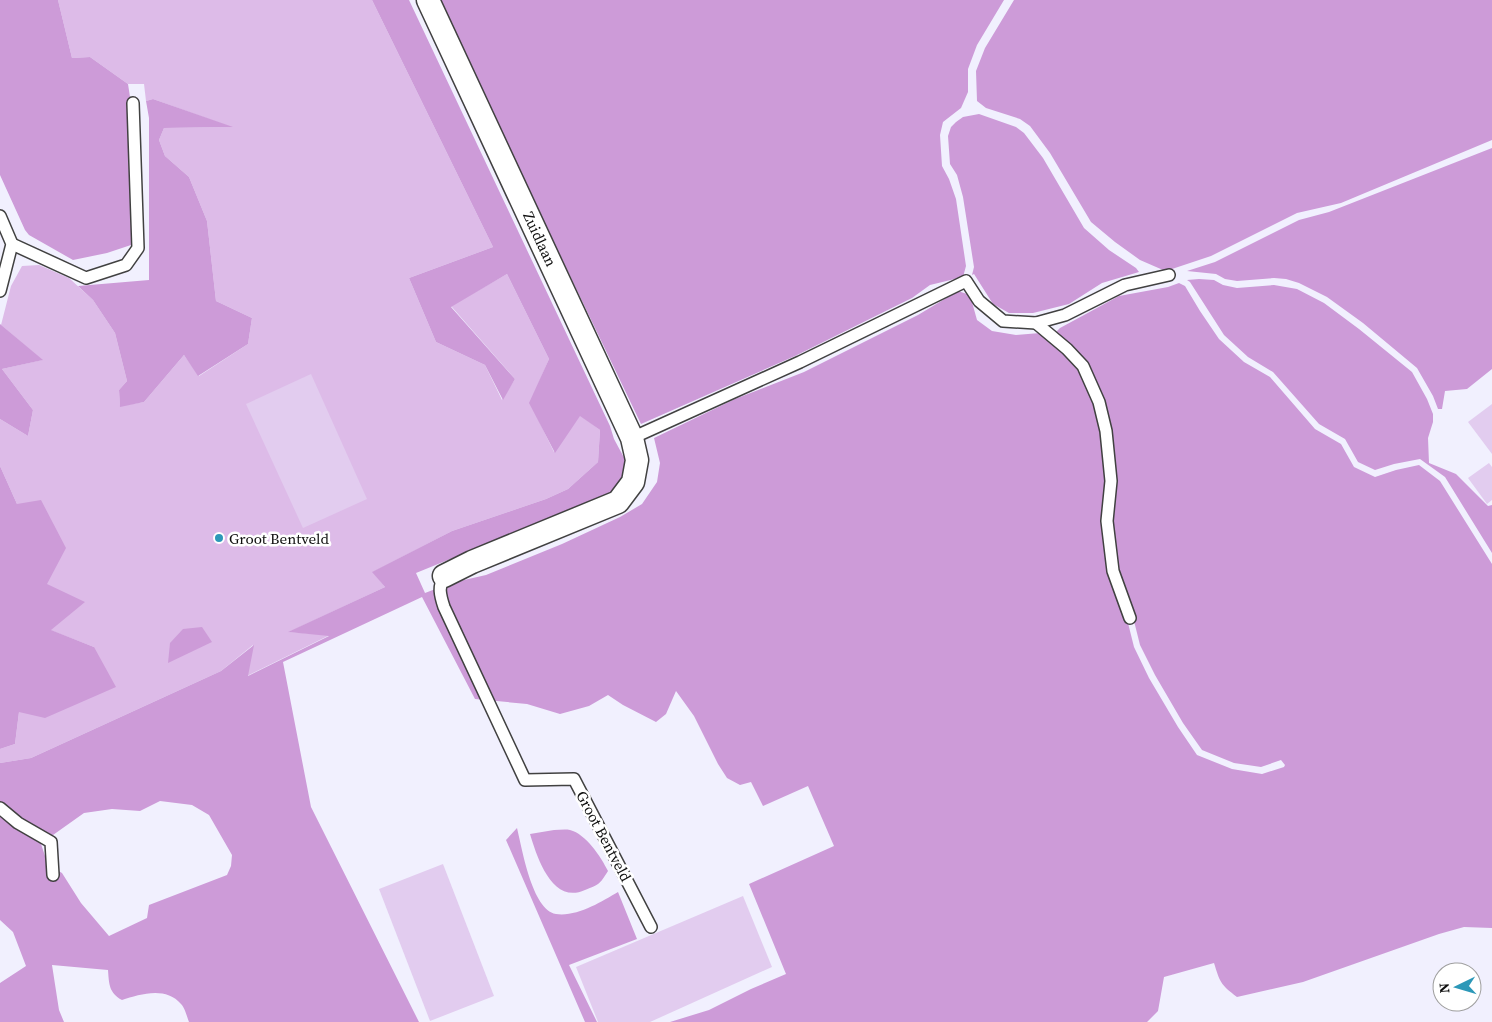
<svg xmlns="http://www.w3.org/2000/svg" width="1492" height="1022" viewBox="0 0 1492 1022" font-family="'Source Serif 4',serif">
  <rect width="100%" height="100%" fill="#f1f0fe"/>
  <!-- green -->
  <polygon fill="#ddbbe8" points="58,0 372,0 493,247 409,278 436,342 485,365 502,400 515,379 451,306 507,274 549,359 530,403 554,452 580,415 600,430 598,462 568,489 546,499 452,531 373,572 385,587 289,632 330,635 247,676 253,645 221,671 31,758 0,763 0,749 15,744 19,712 94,647 50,630 47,584 17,504 0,466 0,419 28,436 33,410 2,369 42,360 1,325 11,286 22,266 39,265 69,278 93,300 115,333 127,381 119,390 120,406 144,402 184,355 199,376 248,344 252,318 216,301 207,221 189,177 165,156 159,140 164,128 231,127 153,99 146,101 144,84 128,84 90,57 72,58"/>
  <!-- forest -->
  <g fill="#cd9bd8" fill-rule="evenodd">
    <polygon points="0,0 58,0 72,58 90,57 128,84 132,110 131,245 107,253 73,260 29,235 25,230 0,175"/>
    <path d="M372,0h37l201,426 4,13 14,26 -5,14 -13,15 -194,79 9,20 26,-10 35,-8 76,-31 58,-27 22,-13 15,-22 3,-19 -6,-25 81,-39 69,-27 114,-57 40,-24 12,4 7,25 15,11 24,4 24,-2 25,18 16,17 15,35 7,29 4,49 -3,40 5,51 18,47 7,28 15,31 29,49 19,28 35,14 30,5 22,-7 1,-2 -4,-5 -20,7 -27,-4 -32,-13 -19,-27 -28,-48 -15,-30 -7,-28 -17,-47 -6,-49 4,-40 -4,-50 -7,-30 -17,-37 -31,-31 5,-5 59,-32 49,-9 11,-4 6,3 15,25 19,28 25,23 26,15 45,52 26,15 13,23 21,10 21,-7 23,-5 21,16 52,83v364l-28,-1 -25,7 -136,48 -66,15c-17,-13 -17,-15 -23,-34l-50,14 -6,34 -11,11h-477l39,-12 42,-21 35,-15 -37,-90 85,-38 -26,-60 -45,20 -12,-24 -11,3 -13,-7 -9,-14 -24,-48 -18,-25 -10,23 -10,8 -33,-17 -15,-10 -19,11 -29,8 -33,-10 -52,-5 -53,-102 -139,65 28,145 108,215h-230c-2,-5 -4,-14 -8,-18 -15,-18 -41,-10 -59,-4 -13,-7 -13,-16 -14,-30l-56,-5 7,45 5,12h-64v-39l26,-17 -13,-34 -13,-12v-157l31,-5 190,-87 33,-26 -6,31 81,-40 -41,-4 97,-45 -13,-15 80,-41 94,-32 22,-10 30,-27 2,-32 -20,-14 -25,37 -26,-50 20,-44 -42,-85 -56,33 64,72 -12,21 -18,-35 -49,-23 -27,-64 84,-31zM160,801l32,4 17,10 23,40 -1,11 -4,9 -78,30 -2,13 -38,18 -28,-33 -19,-30 -14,-8 -9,-27 14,-3 31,-22 28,-4 28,2z"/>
    <polygon points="441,0 1004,0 977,45 968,69 968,92 961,108 943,122 940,135 942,166 949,179 956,199 966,266 963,277 930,285 912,298 795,356 641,424 503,136"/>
    <polygon points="1014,0 1492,0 1492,140 1341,203 1297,213 1211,256 1169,270 1163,270 1140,260 1115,242 1091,222 1050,153 1030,126 1020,119 986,108 977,101 976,71 985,48"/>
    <polygon points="153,99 233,127 164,128 159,140 165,156 189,177 207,221 216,301 252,318 248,344 198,376 184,355 144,402 120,407 119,390 127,381 115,333 93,300 78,286 149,280 149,118 146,101"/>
    <polygon points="979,114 1016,127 1024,133 1043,158 1084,228 1109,250 1136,268 1139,272 1102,283 1069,304 1033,313 1009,313 993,304 974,274 972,275 974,267 963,197 957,175 950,164 948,136 951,127 956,122 963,117"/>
    <polygon points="1492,148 1492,369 1467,389 1445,391 1442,409 1438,409 1433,396 1417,368 1363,323 1327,297 1299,283 1286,279 1274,278 1237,281 1225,279 1216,274 1187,271 1215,262 1299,220 1329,212"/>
    <polygon points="1199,279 1214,280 1223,285 1237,288 1274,285 1297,289 1324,303 1359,329 1412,372 1427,399 1433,414 1433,422 1428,438 1429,463 1456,474 1488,506 1492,505 1492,553 1445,477 1420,459 1394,464 1375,470 1358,462 1345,439 1319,424 1273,372 1248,357 1224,335 1190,282 1187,280"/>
    <polygon points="0,324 43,360 2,369 33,410 28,436 0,419"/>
    <polygon points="0,466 17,504 41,500 66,548 47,584 85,602 51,630 94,647 116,687 45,718 19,712 15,744 0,749"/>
    <polygon points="202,627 212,642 168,663 170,643 183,629"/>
    <path d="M517,828c5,20 15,82 39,86 21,3 45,-12 62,-22l19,47 -68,26 28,57h-12l-79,-182z"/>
    <path d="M554,830c5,0 11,-1 16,0 16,4 31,27 38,41 -9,14 -8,13 -23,19 -33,15 -48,-33 -55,-56z"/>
  </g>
  <!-- pitch -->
  <g fill="#e2ccef">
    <polygon points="311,374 367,499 303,528 246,404"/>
    <polygon points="1492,404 1492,454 1468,422"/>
    <polygon points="1489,463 1492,467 1492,500 1487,504 1468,478"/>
    <polygon points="443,864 494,996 430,1021 379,889"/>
    <polygon points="743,896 772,967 650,1022 598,1022 576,967"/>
  </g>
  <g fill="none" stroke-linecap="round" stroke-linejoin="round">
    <!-- lane casing -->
    <g stroke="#414141" stroke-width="14">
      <g id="lane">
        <polyline points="0,216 12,244 0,291"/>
        <polyline points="12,244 86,278 126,265 138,248 133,103"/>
        <polyline points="1036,323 1067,349 1083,366 1099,402 1106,431 1111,481 1107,521 1113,571 1130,618"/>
        <polyline points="632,438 800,362 966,281 979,301 1003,321 1036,323 1065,315 1125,285 1169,275"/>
        <path d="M444,576c-6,11 -4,19 0,31l81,173 49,-1 77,148"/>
        <polyline points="0,808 18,823 51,842 53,875"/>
      </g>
    </g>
    <!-- street casing -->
    <g stroke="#414141" stroke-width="25">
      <polyline id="street" points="428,0 632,438 637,460 633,482 618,502 472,562 444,576"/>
    </g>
    <!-- lane -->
    <use href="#lane" stroke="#fff" stroke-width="11"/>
    <!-- street -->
    <use href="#street" stroke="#fff" stroke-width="22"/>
  </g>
  <!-- markers -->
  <circle fill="#2c98b8" stroke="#fff" stroke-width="2" cx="219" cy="538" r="5"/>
  <g text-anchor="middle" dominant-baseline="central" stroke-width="5" stroke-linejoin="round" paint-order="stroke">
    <!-- street labels -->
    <g font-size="15" fill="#0e0e0e" stroke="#fff">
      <text transform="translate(540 239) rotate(65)">Zuidlaan</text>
      <text transform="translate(604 836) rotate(62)">Groot Bentveld</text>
    </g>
    <!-- poi labels -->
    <g font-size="15" fill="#0e0e0e" stroke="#fff" text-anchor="start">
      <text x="229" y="538">Groot Bentveld</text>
    </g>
  </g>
  <!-- north arrow -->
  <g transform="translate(1457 987) rotate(265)"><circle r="24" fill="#ffffff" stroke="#9f9f9f"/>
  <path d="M0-4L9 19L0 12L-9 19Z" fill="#2c98b8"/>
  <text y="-8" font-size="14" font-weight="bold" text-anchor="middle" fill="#0e0e0e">N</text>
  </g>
</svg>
